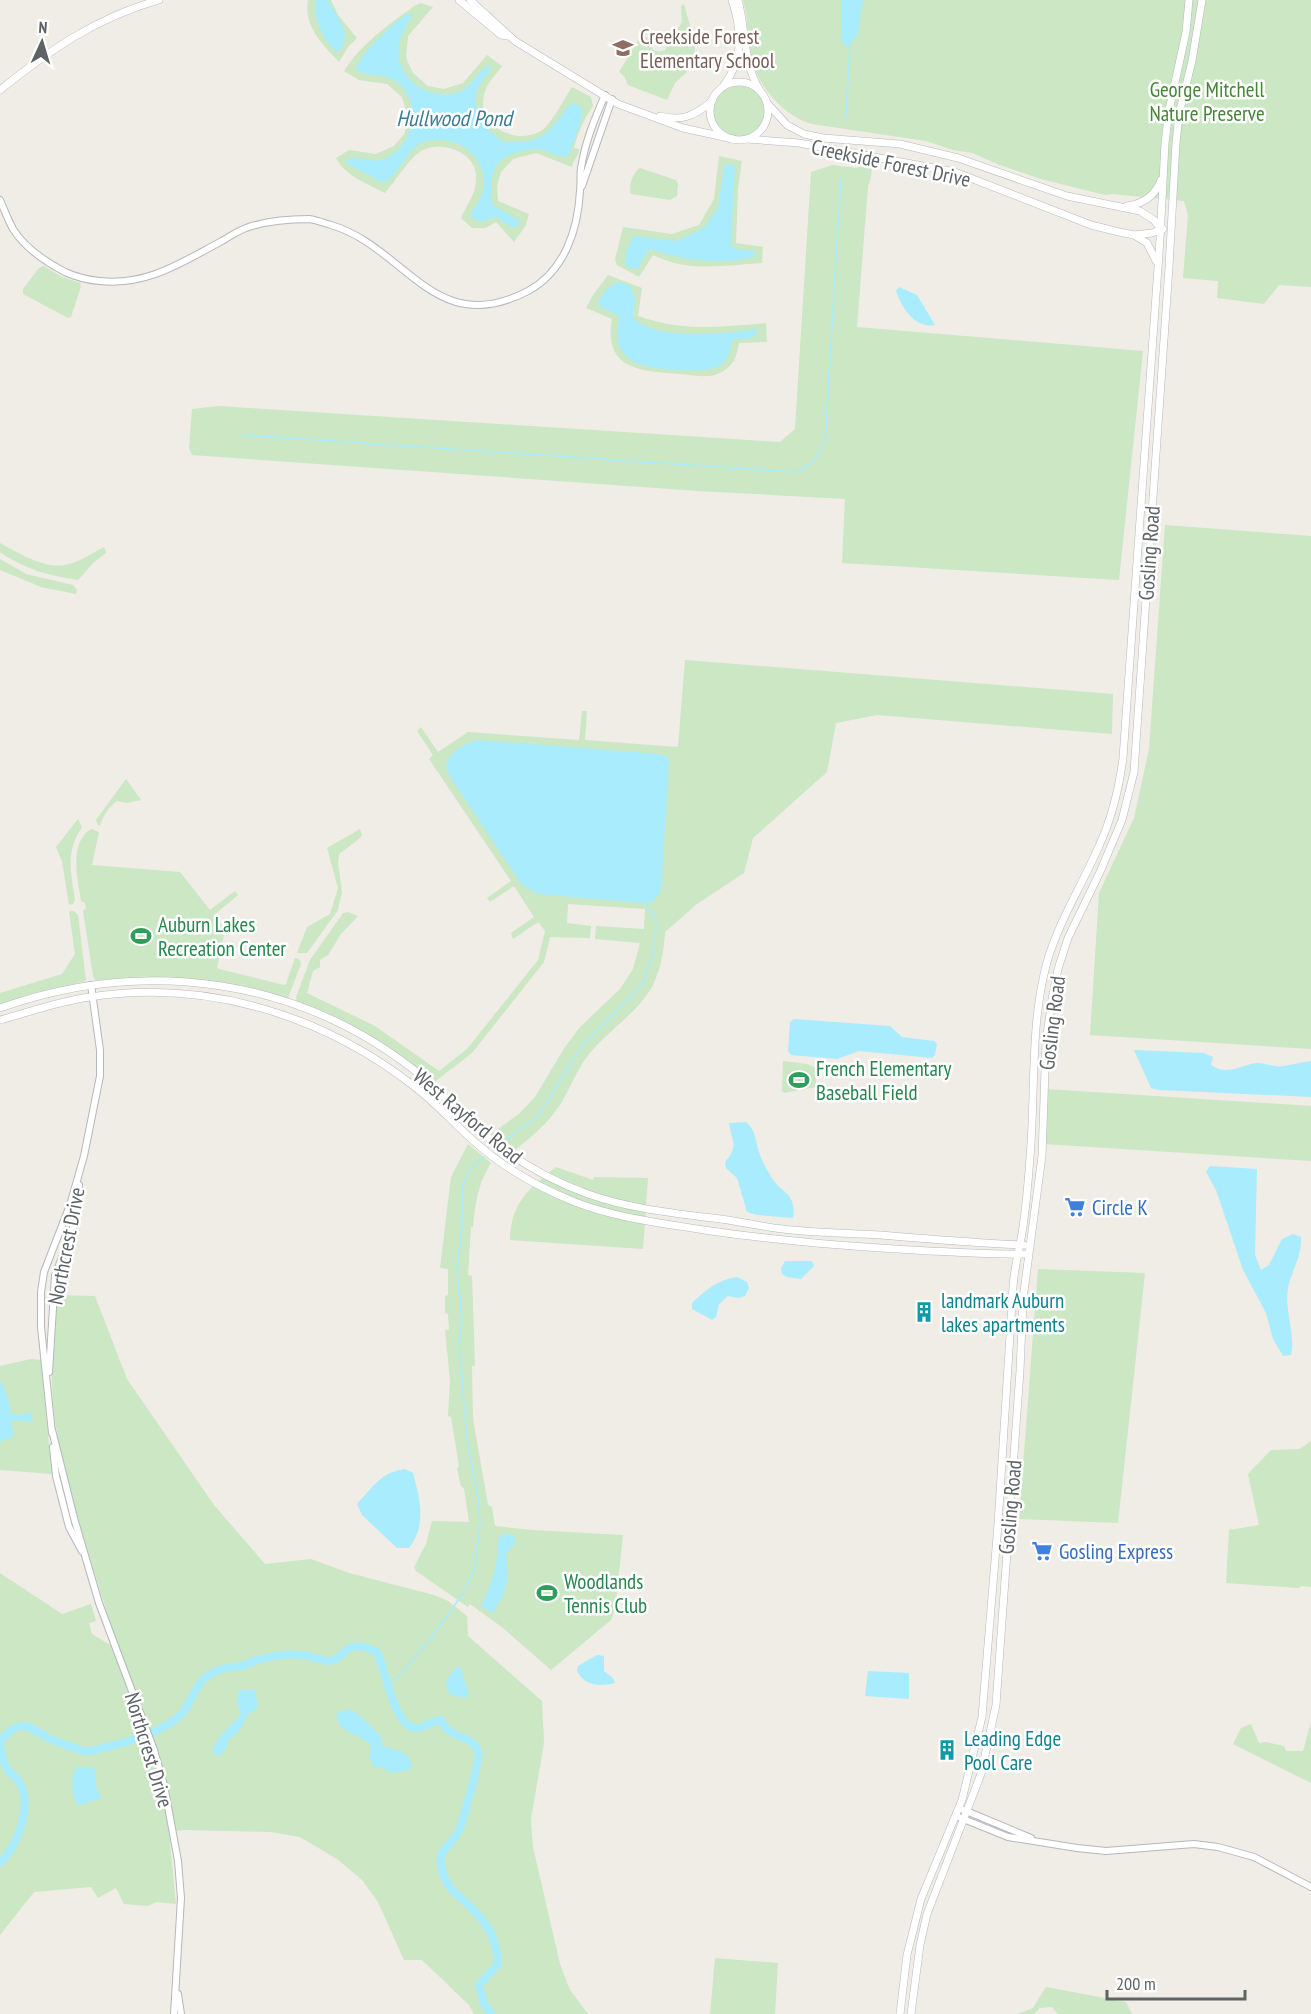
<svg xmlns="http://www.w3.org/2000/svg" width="1311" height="2014" viewBox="0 0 1311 2014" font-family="'PT Sans Narrow',sans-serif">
  <rect width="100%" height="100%" fill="#f0ece6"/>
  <!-- green -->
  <g fill="#cbe7c4">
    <path d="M308,0h23l7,15 19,23 -9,9 -9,15c-16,-17 -36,-36 -31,-62z"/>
    <path d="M743,0h568v287l-32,-2 -15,19 -47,-6 1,-17 -35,-3 5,-63 -4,-14 -72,-7 -7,1 -64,-16 -41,-14 -28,-12 -19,-3 -27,-9 -114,-17c-26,-7 -50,-33 -58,-58 -7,-20 -5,-45 -11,-66z"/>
    <path d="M421,3l12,4 -25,29 -2,22 7,15 15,13 16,3 19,-6 24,-28 15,11c-5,7 -13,15 -16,23 -14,32 25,57 53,43 12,-6 25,-33 33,-45l19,10 2,9c-9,13 -15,26 -19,42l5,1c1,7 -7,11 -7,18l-36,-14 -23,6 -12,13 -4,14 1,15 31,13 -3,11 -12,17 -18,-20 -11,6h-13l-11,-10c7,-16 16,-24 15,-43 -1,-24 -36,-35 -55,-24 -10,5 -27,32 -36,42 -17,-9 -40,-17 -49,-35l13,-8 27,4 18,-8 11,-13 2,-19 -5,-17 -15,-13 -28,-4 -15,-9c18,-28 43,-45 70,-65z"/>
    <path d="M684,4l11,40v7l-5,18 -15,14 -8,17 -39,-15 -4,-9 -5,-4 23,-38 7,5c0,10 7,15 16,11l17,-28 -1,-16z"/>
    <circle cx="739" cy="112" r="26"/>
    <path d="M719,156l23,5 -4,27 -2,55 27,4 -1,16c-39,2 -73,10 -109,-8l-14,22 -22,-12 -2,-6 8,-32 49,7 27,-9 15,-26z"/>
    <polygon points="859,162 872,164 871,178 868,186 857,327 1143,351 1119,580 842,563 845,499 698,491 192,455 189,448 192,409 218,406 780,442 795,429 811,172 833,165 856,168 859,167"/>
    <path d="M640,168l36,12 2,4 -1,12 -7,4 -39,-6c-3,-8 2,-22 9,-26z"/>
    <polygon points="44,266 62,277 80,283 81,286 71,317 68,318 23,294 23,289 39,268"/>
    <path d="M608,275l34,13 -4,28c47,16 79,11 128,7l1,19 -28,1c-2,13 -6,24 -19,30 -12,6 -27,2 -40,1 -39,-3 -77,-4 -68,-55l-26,-11 7,-13z"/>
    <polygon points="1165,525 1311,536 1311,1049 1090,1035 1099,893 1134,818 1149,749"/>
    <path d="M0,543c19,10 46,28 69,21 12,-3 23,-11 35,-17l2,6 -12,9 -16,18c-28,-4 -54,-11 -78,-28z"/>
    <polygon points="0,559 26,574 73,585 77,590 76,594 41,587 0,570"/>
    <path d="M685,660l428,34 -1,40 -235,-19 -41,8 -9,49 -74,66 -9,35 -47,31 -32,28c-1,18 -4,36 -12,53 -16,30 -50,48 -69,76 -11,16 -17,36 -30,52 -11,15 -26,26 -40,38l-23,-17 28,-20 16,-17 30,-50 15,-20 40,-38 13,-20 7,-26 -45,-4 1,-13 48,3 1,-20 -77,-5 -1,19 24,3 -1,12 -40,-1 -6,25 -72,91 -39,30 -24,-20 -110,-59 -2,-2 -1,-5 14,-37 33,-47 5,-1 10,4 -17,18 -13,21 -8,5v7l-7,4 -6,22 68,33 64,45 28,-22 71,-89 7,-29 -7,-9 -25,17 -2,-6 23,-16 -20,-31 -24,16 -3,-4 24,-17 -82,-122 4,-4 -16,-24 4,-4 17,25 30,-20 111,8 3,-29h5l-2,29 93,7z"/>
    <path d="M126,779l15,21 -14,3 -10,-2c-8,5 -15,17 -17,25l-2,-1 -2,-5z"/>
    <path d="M78,819l4,8c-17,25 -11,44 -7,73l-2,4 -4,1 -7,-44 -6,-14z"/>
    <path d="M91,829l8,3 -7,33 88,7 30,38 25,-19 3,4 -24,20 9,11 1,9 -7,32 2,2 65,16 2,-1 9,-26 4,1 2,5 -13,34 -54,-12 -34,-6 -37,-2 -68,2 -2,-4 -10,-65 3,-3 -1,-5 -4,-2c-3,-22 -13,-57 10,-72z"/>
    <polygon points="360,829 362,835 360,838 339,854 338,863 342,892 338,910 307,953 297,953 307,927 330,914 338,888 327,848"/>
    <polygon points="69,911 74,911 78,915 86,981 39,992 0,1005 0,993 62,974 75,954"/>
    <polygon points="783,1061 807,1064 816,1068 816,1087 784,1093 782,1091"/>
    <polygon points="1046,1089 1311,1106 1311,1161 1044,1144"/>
    <path d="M468,1144l23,19c-13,20 -16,41 -18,64h-2l-3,48 4,1 3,90h-3l1,53 15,86 4,2 3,19 37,4 91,5 -8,75 -4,10 -60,50 -48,-42 -33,-24 -2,3 -52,-36 -2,-4 12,-23 6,-23 37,1 -5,-34 -3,-1 -4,-18 2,-3 -8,-49 -3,-1 2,-35 -5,-51h4l-1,-16 -3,-1v-17l3,-1v-26l-8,-1 11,-91z"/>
    <path d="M556,1167l37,13 1,-3 54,1 -5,71 -133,-9c1,-38 19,-51 46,-73z"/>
    <polygon points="1038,1269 1145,1273 1118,1523 1019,1519"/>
    <path d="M59,1295l36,1 32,83 87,126 51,59 46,-5 38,14 85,22 14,6 19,15 1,20 74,65 2,42 -13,76 2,28 27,117 10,26 18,24h-114l-5,-9 -47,-45h-18l-26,-58 -16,-22 -25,-21 -37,-22 -29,-5 -87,-2 -15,2 7,72 -20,-2 -8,4 -24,-2 -8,-16 -18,10 -7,-11 -57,5 -34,43v-362l62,41 29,-10 5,17 -7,2 3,11 20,12 2,6 6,-2c-13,-35 -23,-70 -34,-105 -18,-60 -36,-117 -34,-180h-11l11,109 -52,-4v-104l31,-7 21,2 3,-62z"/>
    <polygon points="1311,1441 1311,1587 1301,1586 1299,1588 1226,1583 1229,1530 1259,1525 1248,1474 1271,1450 1300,1449"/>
    <polygon points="1311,1722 1311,1783 1233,1744 1241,1728 1251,1724 1259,1743 1266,1742 1284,1746 1286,1751 1303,1751"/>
    <polygon points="715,1958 778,1963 775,2014 710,2014"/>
    <polygon points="1046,1987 1126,2002 1132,2014 1058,2014 1052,2007 1040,2008 1034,2014 1018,2014 1033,2008"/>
  </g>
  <!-- water -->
  <g fill="#a9ecfe">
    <path d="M316,0h12c9,19 25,30 12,51h-4c-13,-10 -24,-35 -20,-51z"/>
    <polygon points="841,0 863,0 857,37 847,47 841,41"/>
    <path d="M411,13l1,3c-5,8 -10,16 -12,25 -8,32 21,57 52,53 21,-3 26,-27 39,-29v3c-4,8 -13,16 -15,26 -4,20 12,38 28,48 30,1 39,-2 57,-26 4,-5 6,-10 12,-13l9,4v11l-13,37c-11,5 -20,-5 -31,-6 -6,-1 -13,2 -19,3 -27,6 -30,26 -27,51l2,3 25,14 1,3c-8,11 -16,-3 -24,-6l-16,5 -9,-5v-4c2,-4 6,-8 8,-12 14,-25 -4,-56 -31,-60 -9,-2 -19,-2 -27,2 -16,9 -24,35 -38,40l-35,-19 -2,-3c9,-8 24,2 35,-1 34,-10 44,-63 11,-81 -12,-6 -25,-2 -36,-9 2,-14 42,-54 55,-57z"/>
    <path d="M726,164l7,1 2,2 -4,79 6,3 18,2 -1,6c-35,8 -70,4 -103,-8l-4,3 -9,16 -6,1 -7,-4 1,-13 8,-16 43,5 27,-13 14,-20 6,-42z"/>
    <path d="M618,282h3l10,5 4,12 -2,19c20,20 74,17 101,14 7,0 15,-3 23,-3v3l-6,6 -18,2c-3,9 -4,19 -12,25 -13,9 -64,5 -79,0 -7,-2 -15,-7 -19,-13 -9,-12 -4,-22 -4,-36l-20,-10c-1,-10 10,-20 19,-24z"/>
    <path d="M899,287l18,8 18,30c-20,4 -34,-18 -39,-34z"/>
    <path d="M479,740l180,14 9,3 1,7 -8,127 -7,10 -12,2 -104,-9 -16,-9 -73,-110 -3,-11c6,-14 19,-21 33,-24z"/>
    <polygon points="794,1019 890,1026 902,1037 934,1041 937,1044 935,1055 932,1058 859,1051 837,1059 791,1055 788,1051 790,1022"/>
    <path d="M1134,1050l70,3 9,4 -2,8c16,11 28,1 45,-2 9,-1 18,5 28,3 8,-1 18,-4 27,-5v36l-152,-7 -8,-2z"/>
    <path d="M746,1122c10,8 9,19 13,30 3,9 8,18 13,26 9,15 25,15 21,40l-36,-3 -10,-3 -10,-34 -11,-10 -1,-6c15,-17 6,-21 4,-39z"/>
    <path d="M1210,1166l47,3 -2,86 6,15 8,-5 13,-26 11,-5 8,3c1,20 -9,32 -13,51 -4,22 8,46 3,67l-8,1 -10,-17 -7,-26 -23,-43 -27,-80 -10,-18z"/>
    <polygon points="785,1261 812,1261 814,1266 801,1279 787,1277 782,1274 781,1268"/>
    <path d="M737,1277l10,5 2,6 -4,8 -7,2 -10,-2 -9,8 -3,13 -4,3 -20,-11v-6c12,-12 27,-24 45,-26z"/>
    <polygon points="0,1383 3,1384 10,1406 10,1413 20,1415 30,1412 33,1422 14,1420 11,1423 14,1436 0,1442"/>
    <path d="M405,1469l8,4c7,26 14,52 -4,75h-12l-35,-33 -5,-11c16,-17 24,-32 48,-35z"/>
    <path d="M503,1534l11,1 1,8 -9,11c3,25 2,39 -14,59l-11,-7c12,-25 17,-40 17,-67z"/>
    <path d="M597,1655l7,1v15l9,7 2,5c-16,4 -30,3 -38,-12l1,-5z"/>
    <path d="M456,1667h4l8,24v6c-13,0 -22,0 -22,-16z"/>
    <polygon points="868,1671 909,1673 909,1699 865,1696"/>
    <path d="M239,1690h16l3,16 -6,7h-4l-7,16 -13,12 -2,8 -7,7 -7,-4c2,-11 20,-29 29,-37l-4,-14z"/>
    <path d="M349,1709c12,5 22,19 33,28l-1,7 3,2c12,5 23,4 28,18l-2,6 -19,3 -9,-6h-8l-5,-9 2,-12c-11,-15 -32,-10 -35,-32z"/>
    <path d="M94,1767l3,22 5,10 -7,1 -17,6c-6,-10 -8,-27 -2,-38z"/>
  </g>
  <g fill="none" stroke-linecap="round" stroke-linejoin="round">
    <!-- stream -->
    <g stroke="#a9ecfe" stroke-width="1.5">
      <polyline points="846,117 850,43"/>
      <path d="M243,435l550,37c19,-4 24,-14 32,-31l16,-261"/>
      <polyline points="503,1142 537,1117 583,1045 642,985 655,949 656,920 645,902"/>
      <polyline points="389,1684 402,1673 432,1637 466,1589 475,1567 480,1523 478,1498 467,1441 459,1342 462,1320 457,1268 462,1227 462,1187 469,1171 484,1157"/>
    </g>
    <!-- river -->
    <g stroke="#a9ecfe" stroke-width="8">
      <path d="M0,1741c22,-24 25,-16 50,-2 2,1 30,11 34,12 7,1 15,-2 22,-4 23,-5 63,-17 78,-36 8,-11 11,-25 22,-34 9,-7 23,-10 34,-11 6,-1 12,-4 17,-6 15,-4 30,-7 45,-5 9,1 18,5 27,6 16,0 14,-26 48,-9 9,18 16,71 37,76 10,2 17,-8 27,-8 6,19 32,14 37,32 2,10 -14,63 -18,76 -8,22 -27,17 -16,48 3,10 9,15 17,22 21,19 36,35 37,66l-19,21 5,18 7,11"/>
      <path d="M0,1743c1,9 3,20 8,27 3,4 7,7 10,10 16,24 0,65 -18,83"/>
    </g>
    <!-- tertiary casing -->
    <g stroke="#b4b8bb" stroke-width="8">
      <g id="tertiary">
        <polyline points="582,186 612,99"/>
        <path d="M0,200c4,9 8,20 13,29 11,18 33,33 52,43 11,5 23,8 35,9 48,5 82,-19 122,-40 8,-5 16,-10 24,-13 20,-7 42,-9 63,-9 8,1 15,4 22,6 75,22 103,115 197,66 37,-20 50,-62 52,-100 1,-8 0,-16 1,-23 4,-26 14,-50 24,-73"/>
        <polyline points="49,1372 55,1276 74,1225 79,1185"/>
        <polyline points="52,1430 74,1518 99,1603 154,1750 164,1785 178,1861 181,1898 174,2014"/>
        <polyline points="52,1433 41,1327 41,1292 44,1272 70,1205 84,1156 100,1076 100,1050 91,985"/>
        <polyline points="53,1447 56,1476 69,1527 82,1551"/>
        <polyline points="959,1808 1031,1838"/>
        <polyline points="956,1816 1008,1837 1077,1848 1106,1851 1194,1844 1218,1847 1254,1857 1311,1887"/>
        <polyline points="178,1994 181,2014"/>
      </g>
    </g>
    <!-- secondary casing -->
    <g stroke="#b5babd" stroke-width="8">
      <g id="secondary">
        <polyline points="459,0 501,35 508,36"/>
        <polyline points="470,0 515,41 618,104 683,128 733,139"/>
        <path d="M738,0c8,30 5,62 21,89"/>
        <circle cx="739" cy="111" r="29"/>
        <path d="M724,85c20,-26 18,-54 8,-85"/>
        <path d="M0,90c51,-41 96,-72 159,-90"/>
        <polyline points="767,103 787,125 804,134 823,138 900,144 958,158 1067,196 1140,211 1154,220 1161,229"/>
        <path d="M660,116c22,6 36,-1 52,-15"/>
        <polyline points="747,139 799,143 955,172 1091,225 1119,232 1134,235 1152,233 1163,229"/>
        <path d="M1127,206c16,-2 28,-10 34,-26"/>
        <polyline points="1134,235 1147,243 1156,261"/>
        <path d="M0,1008c146,-52 303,-30 424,70 22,19 42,41 65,60 29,24 63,43 99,56 45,16 94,20 140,26 19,3 36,7 55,9 32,4 65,4 98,6 48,4 95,8 143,10"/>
        <path d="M0,1020c30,-8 59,-19 90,-23 117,-18 233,18 325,90 22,17 40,38 61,56 28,25 64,45 99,59 41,16 86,21 129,28 74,11 149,17 225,21 33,1 66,4 99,3"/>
        <path d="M900,2014l7,-59 14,-56 41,-99 20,-83 16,-193 15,-237c1,-18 6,-36 9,-54 5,-30 7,-60 9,-90 4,-61 0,-122 16,-181 12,-41 35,-77 52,-116 13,-28 20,-58 24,-88l37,-519 5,-96 4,-33 17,-78 3,-32"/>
        <polyline points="911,2014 920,1945 927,1914 981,1774 996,1705 1020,1371 1023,1299 1042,1156 1046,1042 1052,999 1058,969 1068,938 1100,872 1122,820 1134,772 1169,267 1176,143 1179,114 1192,61 1202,0"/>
      </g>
    </g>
    <!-- tertiary -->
    <use href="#tertiary" stroke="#fff" stroke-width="6"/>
    <!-- secondary -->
    <use href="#secondary" stroke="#fff" stroke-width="7"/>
  </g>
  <!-- icons -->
  <defs>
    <g id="school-bare" transform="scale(1.62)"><path d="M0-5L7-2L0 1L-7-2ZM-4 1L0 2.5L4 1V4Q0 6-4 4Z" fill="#8d6e63" stroke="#fff" stroke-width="2.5" paint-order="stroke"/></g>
    <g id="stadium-bare" transform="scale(1.62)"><path d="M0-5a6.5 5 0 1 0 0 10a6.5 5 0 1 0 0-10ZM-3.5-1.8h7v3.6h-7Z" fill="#2e9e5b" stroke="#fff" stroke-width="2.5" paint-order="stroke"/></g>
    <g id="supermarket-bare" transform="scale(1.62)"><path d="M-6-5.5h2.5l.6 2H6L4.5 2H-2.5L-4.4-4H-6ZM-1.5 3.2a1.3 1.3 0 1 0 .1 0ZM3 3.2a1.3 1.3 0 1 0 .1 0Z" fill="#3f7fe0" stroke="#fff" stroke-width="2.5" paint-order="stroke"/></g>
    <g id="building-bare" transform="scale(1.62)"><path d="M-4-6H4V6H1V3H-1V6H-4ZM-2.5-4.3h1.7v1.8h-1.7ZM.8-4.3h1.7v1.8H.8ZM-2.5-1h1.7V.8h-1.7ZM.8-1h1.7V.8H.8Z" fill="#0f9aa8" stroke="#fff" stroke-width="2.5" paint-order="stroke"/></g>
  </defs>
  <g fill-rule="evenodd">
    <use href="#school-bare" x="623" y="48"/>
    <use href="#stadium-bare" x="141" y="936"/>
    <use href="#stadium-bare" x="799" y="1080"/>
    <use href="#supermarket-bare" x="1075" y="1207"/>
    <use href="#building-bare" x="924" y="1312"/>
    <use href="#supermarket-bare" x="1042" y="1551"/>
    <use href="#stadium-bare" x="547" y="1593"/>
    <use href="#building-bare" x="947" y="1750"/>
  </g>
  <g text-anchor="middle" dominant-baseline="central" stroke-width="5" stroke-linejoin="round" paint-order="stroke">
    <!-- education labels -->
    <g font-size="21" fill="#785e54" stroke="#fff" text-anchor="start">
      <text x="640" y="36">Creekside Forest<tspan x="640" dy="24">Elementary School</tspan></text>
    </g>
    <!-- park labels -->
    <g font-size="21" fill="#448537" stroke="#fff">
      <text x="1207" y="89">George Mitchell<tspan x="1207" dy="24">Nature Preserve</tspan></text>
    </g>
    <!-- street labels -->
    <g font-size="21" fill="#5e6466" stroke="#fff">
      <text transform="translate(891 163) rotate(12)">Creekside Forest Drive</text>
      <text transform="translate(1149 553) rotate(-86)">Gosling Road</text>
      <text transform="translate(1052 1023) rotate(-83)">Gosling Road</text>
      <text transform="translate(468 1116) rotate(40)">West Rayford Road</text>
      <text transform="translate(66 1246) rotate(-79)">Northcrest Drive</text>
      <text transform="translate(1010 1507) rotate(-85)">Gosling Road</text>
      <text transform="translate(149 1750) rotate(73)">Northcrest Drive</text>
    </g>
    <!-- leisure labels -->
    <g font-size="21" fill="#27864d" stroke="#fff" text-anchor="start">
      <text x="158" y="924">Auburn Lakes<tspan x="158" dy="24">Recreation Center</tspan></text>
      <text x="816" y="1068">French Elementary<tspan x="816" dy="24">Baseball Field</tspan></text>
      <text x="564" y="1581">Woodlands<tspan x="564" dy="24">Tennis Club</tspan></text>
    </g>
    <!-- shop labels -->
    <g font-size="21" fill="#366cbe" stroke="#fff" text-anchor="start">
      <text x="1092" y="1207">Circle K</text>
      <text x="1059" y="1551">Gosling Express</text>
    </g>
    <!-- culture labels -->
    <g font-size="21" fill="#0d838f" stroke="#fff" text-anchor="start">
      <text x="941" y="1300">landmark Auburn<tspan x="941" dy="24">lakes apartments</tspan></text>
      <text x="964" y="1738">Leading Edge<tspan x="964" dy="24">Pool Care</tspan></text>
    </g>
    <!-- water labels -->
    <g font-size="22" font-style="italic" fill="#3c7c96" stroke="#fff">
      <text x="454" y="118">Hullwood Pond</text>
    </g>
  </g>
  <!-- north arrow -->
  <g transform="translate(42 42) rotate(4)" stroke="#ffffff" stroke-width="4.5" paint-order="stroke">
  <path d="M0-4.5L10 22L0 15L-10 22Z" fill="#5e6466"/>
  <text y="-9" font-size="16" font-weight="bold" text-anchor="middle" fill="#5e6466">N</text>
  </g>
  <!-- scale -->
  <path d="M1107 1990v9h138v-9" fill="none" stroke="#5e6466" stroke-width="3"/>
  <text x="1116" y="1990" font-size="18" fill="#5e6466" stroke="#ffffff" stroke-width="4.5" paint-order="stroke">200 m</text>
</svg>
